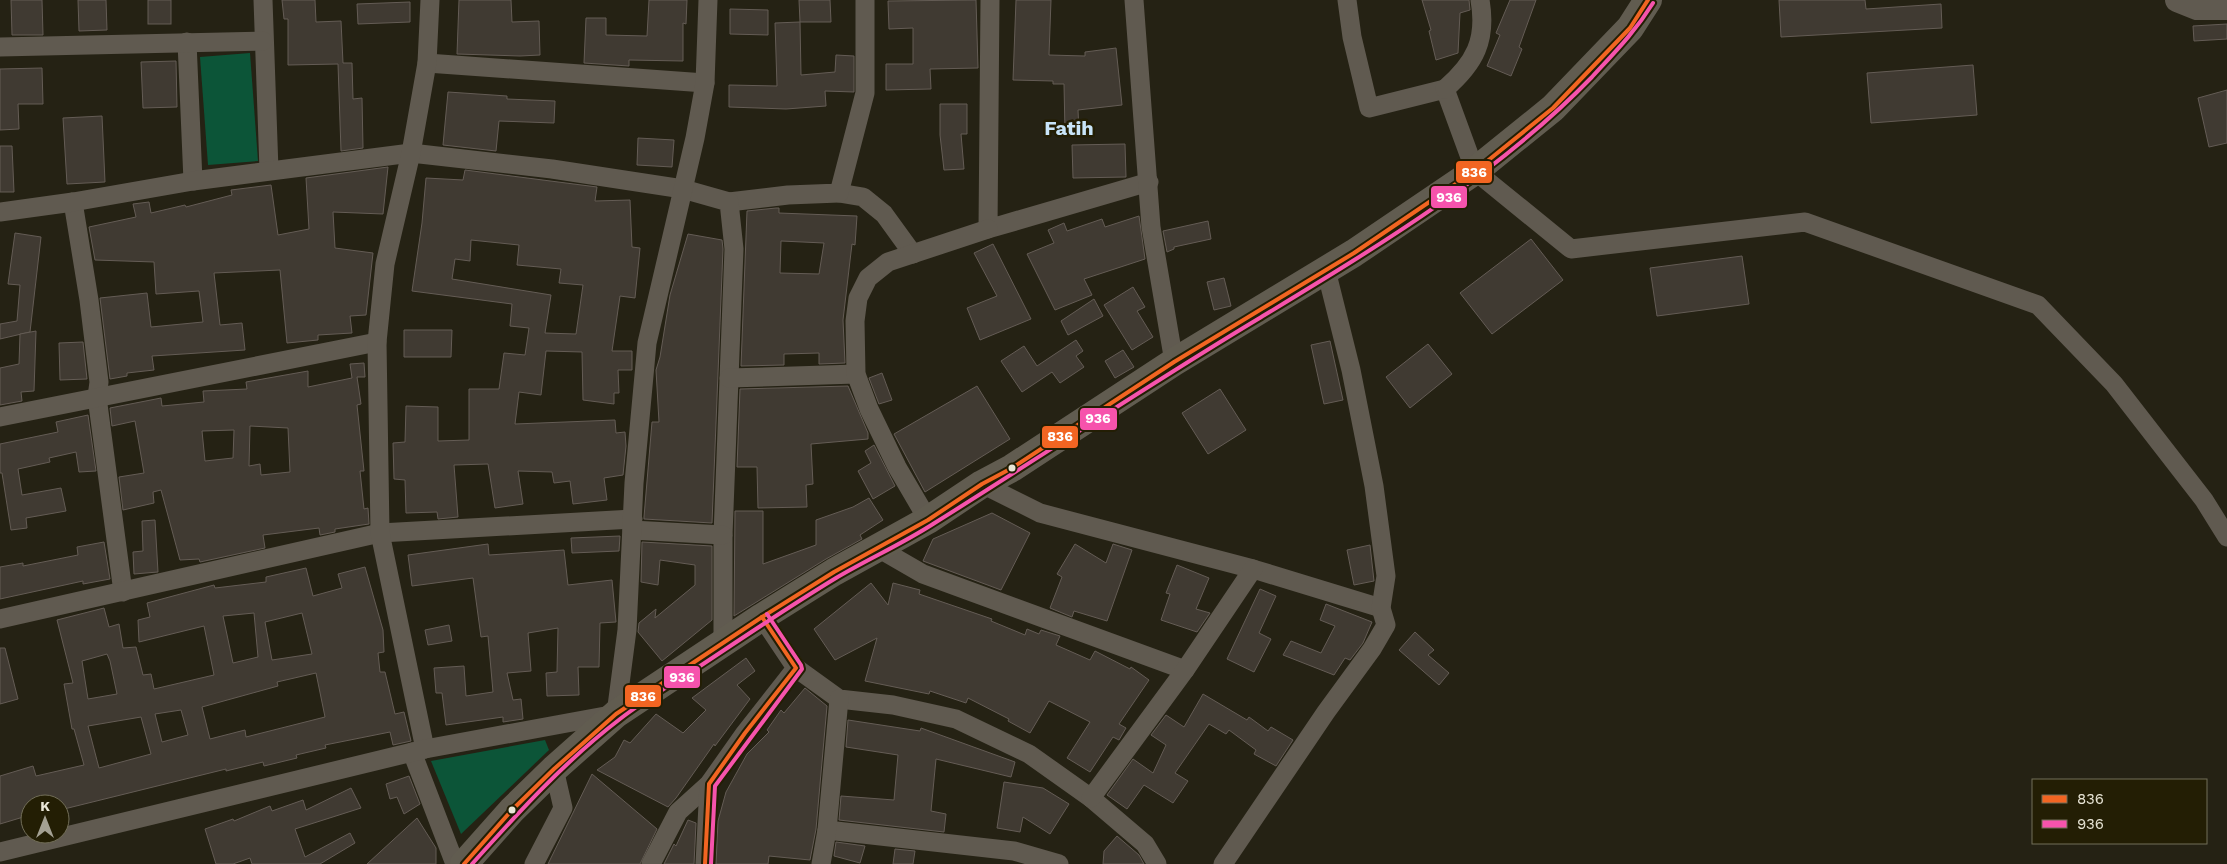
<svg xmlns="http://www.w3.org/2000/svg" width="2227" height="864" viewBox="0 0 2227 864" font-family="'Work Sans',sans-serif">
  <rect width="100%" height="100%" fill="#252214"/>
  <!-- green -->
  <g fill="#0c5538">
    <polygon points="250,53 258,161 208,165 200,57"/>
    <polygon points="545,740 549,750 461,834 431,761"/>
  </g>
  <!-- building -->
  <g fill="#403a32" stroke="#645c55" fill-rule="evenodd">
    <polygon points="11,0 42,0 43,35 12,35"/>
    <polygon points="78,0 106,0 107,30 79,31"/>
    <rect x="148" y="0" width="23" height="24"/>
    <polygon points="282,0 315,0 316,22 341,21 343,63 352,63 353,99 362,98 363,148 341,151 338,64 288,65 288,19 284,19"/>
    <polygon points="459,0 511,0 512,22 539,21 540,55 520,56 457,54"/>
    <polygon points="649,0 687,0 686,24 683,23 683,61 629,60 629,66 584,63 586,18 606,18 606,35 647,36"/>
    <polygon points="799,0 830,0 831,22 800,22"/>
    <polygon points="976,0 978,68 930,69 931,89 886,90 886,64 913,64 913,28 889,29 888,1"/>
    <polygon points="1016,0 1051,0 1049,55 1085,56 1085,52 1116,48 1122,105 1078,110 1079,132 1065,132 1064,84 1053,84 1053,81 1013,80"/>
    <polygon points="1422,0 1469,0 1470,10 1460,13 1458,53 1436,60 1429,31 1431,30"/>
    <polygon points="1510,0 1536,0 1519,47 1522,49 1511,76 1487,66 1500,35 1496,33"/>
    <polygon points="1779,0 1865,0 1866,9 1941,4 1942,28 1781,37"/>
    <polygon points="410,2 410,22 358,24 357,4"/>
    <polygon points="730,9 768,10 768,35 730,34"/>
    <polygon points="800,22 801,75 835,72 836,55 854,56 854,92 825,91 826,106 786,109 729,107 729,85 777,86 775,23"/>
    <polygon points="2227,24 2227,39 2194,41 2193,26"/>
    <polygon points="176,61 177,107 143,108 141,62"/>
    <polygon points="1973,65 1977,115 1871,123 1867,73"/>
    <polygon points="42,68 43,104 18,104 19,129 0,130 0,69"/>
    <polygon points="2227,90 2227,143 2209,147 2198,98"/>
    <polygon points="448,92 507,96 507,99 555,101 554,123 499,121 496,151 443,145"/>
    <polygon points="940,104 967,104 967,134 961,134 964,169 944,170 940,135"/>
    <polygon points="102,116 105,182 67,184 63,118"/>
    <polygon points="638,138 674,140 672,167 637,165"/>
    <polygon points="1125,144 1126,177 1073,178 1072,145"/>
    <polygon points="0,146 12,146 14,192 0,192"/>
    <polygon points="388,167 383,214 333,212 335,248 373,253 366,315 350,316 352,333 318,335 318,340 287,343 280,270 214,273 220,325 242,323 245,350 152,356 154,370 127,373 127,376 110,379 100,298 147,293 151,327 203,322 199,291 156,294 154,262 95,260 89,227 136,217 133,204 149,202 151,213 185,205 186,207 232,195 231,190 271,185 278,235 309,229 306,178"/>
    <path d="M465,170l132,17 -2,14 35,-1 2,47 8,1 -5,50 -15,-2 -8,55h20v19h-14l1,23h-5v11l-31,-4 -1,-48 -36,-1 -5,44 -22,-3 -4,32 100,-4 1,13 9,-1 1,14 -3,29 -19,3 3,22 -34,4 -3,-23 -16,2 -2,-11 -34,-1 5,33 -28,4 -7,-44 -34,1 4,52 -20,2 -1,-7 -31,1 -1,-33 -11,-1 -1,-36 12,-1 1,-36 32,1v34l31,-1v-51h30l5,-36 21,2 4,-27 -19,-2 2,-22 -100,-13 10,-68 4,-45 37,2zM471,240l48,5 -2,20 44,4 -2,14 24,2 -7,49 -31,-1 6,-38 -99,-16 3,-20 15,2z"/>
    <path d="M776,208h3v5l78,3 -2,29 -3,-1 -9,76 2,43 -26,1v-11l-35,1v11l-43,1 6,-155zM781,241l43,2 -5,31 -39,-1z"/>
    <polygon points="1139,216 1145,259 1084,279 1092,295 1055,310 1027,254 1054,243 1048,230 1064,223 1067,231 1102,219 1105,227"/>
    <polygon points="1208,221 1211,239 1174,247 1174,249 1167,252 1163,231"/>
    <polygon points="15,233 41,237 30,332 0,339 0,324 17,321 20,285 8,284"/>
    <polygon points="688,234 722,240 723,249 712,523 644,519 644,517 652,422 659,422 656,370 660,357 670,295"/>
    <polygon points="1531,239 1563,280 1492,334 1460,293"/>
    <polygon points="993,244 1031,319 980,340 967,308 997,296 974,253"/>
    <polygon points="1742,256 1749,304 1657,316 1650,268"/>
    <polygon points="1224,278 1231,306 1214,310 1207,282"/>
    <polygon points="1133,287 1145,307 1137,311 1153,337 1132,350 1104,305"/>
    <polygon points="1094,299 1103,316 1068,335 1061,321"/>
    <polygon points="404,330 452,330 451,357 404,357"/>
    <polygon points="36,331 34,391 21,392 22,401 0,405 0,368 19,364 20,334"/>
    <polygon points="1076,340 1083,351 1076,356 1084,367 1060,383 1052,372 1022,392 1001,361 1024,346 1037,366"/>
    <polygon points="1330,341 1343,400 1324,404 1311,345"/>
    <polygon points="83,342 87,379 60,380 59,343"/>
    <polygon points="1428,344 1452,374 1410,408 1386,377"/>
    <polygon points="1123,350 1134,367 1115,378 1105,361"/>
    <path d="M364,363l1,14h-8l4,27 -4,1 7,66h-4l4,38 4,-1 1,16 -34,5v3l-15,3 -1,-7 -56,7 2,13 -65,14 -1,-3 -19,1 -19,-70 -8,2 1,11 -31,7 -4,-33 25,-4 -9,-52 -23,5 -2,-18 51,-10 1,8 42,-4 -1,-11 44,-2 -1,-7 62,-11v16l44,-9 -2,-14zM250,426l38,2 2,44 -29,3 -1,-11 -11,2zM234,430l-1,28 -28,3 -3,-30z"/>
    <polygon points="882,373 892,400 879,404 869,378"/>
    <polygon points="848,386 868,433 868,439 811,444 813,484 806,485 807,507 758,508 757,467 737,467 740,389"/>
    <polygon points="977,386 1010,439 925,492 894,434"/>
    <polygon points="1220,389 1246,430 1208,454 1182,413"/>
    <polygon points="88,415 96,471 79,472 76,452 49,458 50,462 18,469 22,495 61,488 66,511 26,518 27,528 11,530 2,473 0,473 0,444 58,432 56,422"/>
    <polygon points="874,445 895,486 873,499 858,471 871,463 865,451"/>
    <polygon points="869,498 883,520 860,535 862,539 826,559 734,616 735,511 763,511 763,564 816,545 816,520 853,507"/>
    <polygon points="992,513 1030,533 1001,590 923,561 933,539"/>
    <polygon points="155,520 158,572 134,574 133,552 143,551 142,521"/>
    <polygon points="620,536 619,551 572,553 571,538"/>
    <polygon points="104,542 110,579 83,584 83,581 0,599 0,567 23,563 23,566 78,555 77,547"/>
    <polygon points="642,542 712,546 712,620 662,661 638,632 639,623 656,609 655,618 695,585 695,565 660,560 658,585 641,582"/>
    <polygon points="488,544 489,555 564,550 568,585 612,580 616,622 600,623 599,667 578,667 579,695 547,696 546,673 557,672 558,628 528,633 531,671 507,673 513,700 521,699 523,719 503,722 503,717 446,725 442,693 436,693 434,668 464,666 466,696 493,692 488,636 481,637 473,578 412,586 408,555"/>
    <polygon points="1075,544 1106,563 1113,544 1132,550 1107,621 1074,611 1072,617 1050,608 1062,577 1057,574"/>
    <polygon points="1370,545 1374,581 1354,585 1347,550"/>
    <polygon points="1177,565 1209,578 1196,609 1210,613 1197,632 1161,620 1170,594 1166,593"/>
    <path d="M365,567l18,63 1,22 -6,1 2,19h5l10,42 9,-2 7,29 -18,4 -3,-13 -65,13 1,3 -30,7 1,3 -33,8 -1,-4 -37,9v-2l-166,41v-6h-30v11l-30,9v-48l33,-10 3,10 48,-11 -10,-36h-2l-8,-45 9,-1 -16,-63 47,-12 5,19 10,-3 4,24 13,-1 7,28 8,-1 3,15 60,-14 -10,-49 -65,16 -1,-22 12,-3 -3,-14 67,-18 1,3 51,-6v-5l40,-9 7,28 29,-8 -4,-14zM254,613l4,44 -25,6 -10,-47zM302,613l10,41 -40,6 -7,-38zM107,654l3,7 7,33 -29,5 -6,-38zM316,673l9,44 -79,20 -1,-7 -35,9 -8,-32 76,-21 -1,-4zM181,710l7,25 -26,7 -7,-28zM141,717l10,37 -52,14 -11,-42z"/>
    <polygon points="871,583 888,605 893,583 920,590 919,594 992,619 991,621 1025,635 1027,629 1039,634 1041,630 1060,636 1056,645 1090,660 1095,651 1130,669 1131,667 1149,680 1119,724 1126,728 1119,740 1113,737 1090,772 1067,758 1090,722 1049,701 1030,733 1008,721 1009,719 968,698 966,703 930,691 929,694 865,681 877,638 835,660 814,629"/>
    <polygon points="1260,589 1276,596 1259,633 1271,639 1254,672 1227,659"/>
    <polygon points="1326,604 1372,622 1363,643 1350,660 1345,658 1334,675 1283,655 1291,641 1321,653 1335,626 1320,620"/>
    <polygon points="449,625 452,641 428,645 425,630"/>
    <polygon points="1415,632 1434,650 1428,655 1449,673 1439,685 1399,650"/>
    <polygon points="0,648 5,648 18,699 0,704"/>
    <polygon points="746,658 755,671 737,685 750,699 715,746 714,744 676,798 668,807 597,770 615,757 624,740 630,743 656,714 683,733 706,710 692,698"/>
    <polygon points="805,688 827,706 816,829 810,860 769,856 768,864 716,864 718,821 726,792 747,754 769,732 767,730 781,710 784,713"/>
    <polygon points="1203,694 1247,720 1249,717 1268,731 1271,727 1293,740 1276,766 1254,754 1256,750 1229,730 1226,734 1209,724 1175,773 1188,781 1173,803 1144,785 1127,809 1107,795 1133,759 1153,773 1166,745 1151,735 1166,715 1184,727"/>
    <polygon points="848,720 920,731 921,728 1015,762 1011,777 936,759 931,811 946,814 944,832 839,820 841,796 894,800 898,755 846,747"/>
    <polygon points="592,774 657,829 640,864 548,864"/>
    <polygon points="409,776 420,804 404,814 397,797 390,799 386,784"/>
    <polygon points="1004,782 1043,788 1069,804 1050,834 1023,817 1020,832 997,828"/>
    <polygon points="351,788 361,808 295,829 305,857 350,833 355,843 320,864 252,864 250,858 233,864 216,864 205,829 233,819 234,821 270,806 272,811 303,800 306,810"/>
    <polygon points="417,818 436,848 436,864 367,864"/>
    <polygon points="688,820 696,823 694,864 664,864 674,844 676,846"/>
    <polygon points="1117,836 1139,855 1144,864 1103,864 1104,851"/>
    <polygon points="836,842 865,846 860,863 834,856"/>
    <polygon points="895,849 915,851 913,864 893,864"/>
  </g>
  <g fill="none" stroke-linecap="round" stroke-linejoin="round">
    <!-- minor -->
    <g stroke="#605a50" stroke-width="19">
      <polyline points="263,0 269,170"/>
      <polyline points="990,0 988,229 1149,182"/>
      <polyline points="1134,0 1151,227 1174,362"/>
      <polyline points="1347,0 1352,37 1369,108 1445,89 1475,171 1571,249 1805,222 2038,305 2114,384 2204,500 2227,537"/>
      <polyline points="187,42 193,181"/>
      <polyline points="0,47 263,41"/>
      <polyline points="427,63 705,83"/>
      <path d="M1445,89c30,-26 42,-49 35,-89"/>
      <polyline points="839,193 863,197 884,214 913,254"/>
      <polyline points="73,202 89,300 99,382 97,397 123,592"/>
      <polyline points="729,202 788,195 839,193 865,93 865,0"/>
      <polyline points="0,212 73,202 193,181 411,153 552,169 683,189 729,202 734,249 723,535 723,643"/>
      <polyline points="729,378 856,374"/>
      <polyline points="0,417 377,342"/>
      <polyline points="982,484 1040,513 1253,569 1381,608"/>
      <polyline points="928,520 897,467 869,409 856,374 855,321 858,298 868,278 888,262 988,229"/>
      <polyline points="632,530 723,535"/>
      <polyline points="878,548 923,574 1185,670"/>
      <polyline points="0,619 380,533 633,519"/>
      <polyline points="796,668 839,699 893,705 956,719 1029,754 1091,798 1145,844 1157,864"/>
      <polyline points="425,749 380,533 377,342 385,264 411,153 427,63 430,0"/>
      <polyline points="412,752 455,864"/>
      <polyline points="1091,798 1185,670 1253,569"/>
      <polyline points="827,830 1014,851 1059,864"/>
      <polyline points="0,852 425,749 616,714 627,630 634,483 647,343 695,138 705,83 708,0"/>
      <polyline points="534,864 563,808 554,769"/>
      <polyline points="651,864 678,812 709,784 745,733 796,668 762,617"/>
      <polyline points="705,864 709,784"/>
      <polyline points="821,864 827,830 839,699"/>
      <polyline points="1223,864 1326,712 1372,649 1386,625 1381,608 1386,576 1374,486 1351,370 1326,270"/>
    </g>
    <!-- tertiary -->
    <polyline stroke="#605a50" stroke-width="24" points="2177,0 2197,8 2227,8"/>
    <!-- secondary -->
    <polyline stroke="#615c50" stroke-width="28" points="464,864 512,810 554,769 616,714 762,617 834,572 928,520 982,484 1012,468 1174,362 1354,253 1475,171 1553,108 1630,28 1648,0"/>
    <!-- bus-1 casing -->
    <g stroke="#231e04" stroke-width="8">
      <g id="bus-1">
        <polyline points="464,864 512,810 554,769 616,714 762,617 834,572 928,520 982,484 1012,468 1174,362 1354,253 1475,171 1553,108 1630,28 1648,0"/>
        <polyline points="705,864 709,784 745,733 796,668 762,617"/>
      </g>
    </g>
    <!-- bus-2 casing -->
    <g stroke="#231e04" stroke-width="8">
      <g id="bus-2">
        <path d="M472,864c46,-51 93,-103 148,-145 23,-18 49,-33 74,-49 47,-31 94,-63 142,-92 32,-19 66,-34 97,-54 109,-68 215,-139 325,-205 117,-71 238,-143 334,-242 23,-25 43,-45 61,-74"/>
        <polyline points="711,864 715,786 802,669 801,665 767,614"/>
      </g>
    </g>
    <!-- bus-1 -->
    <use href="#bus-1" stroke="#f26522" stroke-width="4"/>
    <!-- bus-2 -->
    <use href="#bus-2" stroke="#f653ac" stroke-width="4"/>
  </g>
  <!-- markers -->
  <g fill="#e9e6d7" stroke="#231e04" stroke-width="2">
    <circle cx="1012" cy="468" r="4.5"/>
    <circle cx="512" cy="810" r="4.5"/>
  </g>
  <g text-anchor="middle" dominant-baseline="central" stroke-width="5" stroke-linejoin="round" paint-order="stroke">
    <!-- district labels -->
    <g font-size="20" font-weight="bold" fill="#c9e5f9" stroke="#231e04">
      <text x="1069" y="128">Fatih</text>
    </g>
  </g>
  <g stroke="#231e04" stroke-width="2">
    <rect x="1455" y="160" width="38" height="24" rx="5" fill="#f26522"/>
    <rect x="1430" y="185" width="38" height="24" rx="5" fill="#f653ac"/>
    <rect x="1079" y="407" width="39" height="24" rx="5" fill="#f653ac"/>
    <rect x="1041" y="425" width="38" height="24" rx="5" fill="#f26522"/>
    <rect x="663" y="665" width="38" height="24" rx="5" fill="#f653ac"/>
    <rect x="624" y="684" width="38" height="24" rx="5" fill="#f26522"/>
  </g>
  <g font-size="14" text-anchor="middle" font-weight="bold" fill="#fff">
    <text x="1474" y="177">836</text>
    <text x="1449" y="202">936</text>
    <text x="1098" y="423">936</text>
    <text x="1060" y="441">836</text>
    <text x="682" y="682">936</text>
    <text x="643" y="701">836</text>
  </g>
  <!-- legend -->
  <rect x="2032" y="779" width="175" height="65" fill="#231e04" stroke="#726e58"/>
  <rect x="2042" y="795" width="25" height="8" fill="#f26522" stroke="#726e58"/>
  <text x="2077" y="804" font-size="15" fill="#e9e6d7">836</text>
  <rect x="2042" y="820" width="25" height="8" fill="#f653ac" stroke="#726e58"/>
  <text x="2077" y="829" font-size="15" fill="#e9e6d7">936</text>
  <!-- north arrow -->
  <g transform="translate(45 819)"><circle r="24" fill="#231e04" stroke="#726e58"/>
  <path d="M0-4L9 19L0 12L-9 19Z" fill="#a4a193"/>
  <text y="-8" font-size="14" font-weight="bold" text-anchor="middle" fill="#e9e6d7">K</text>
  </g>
</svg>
